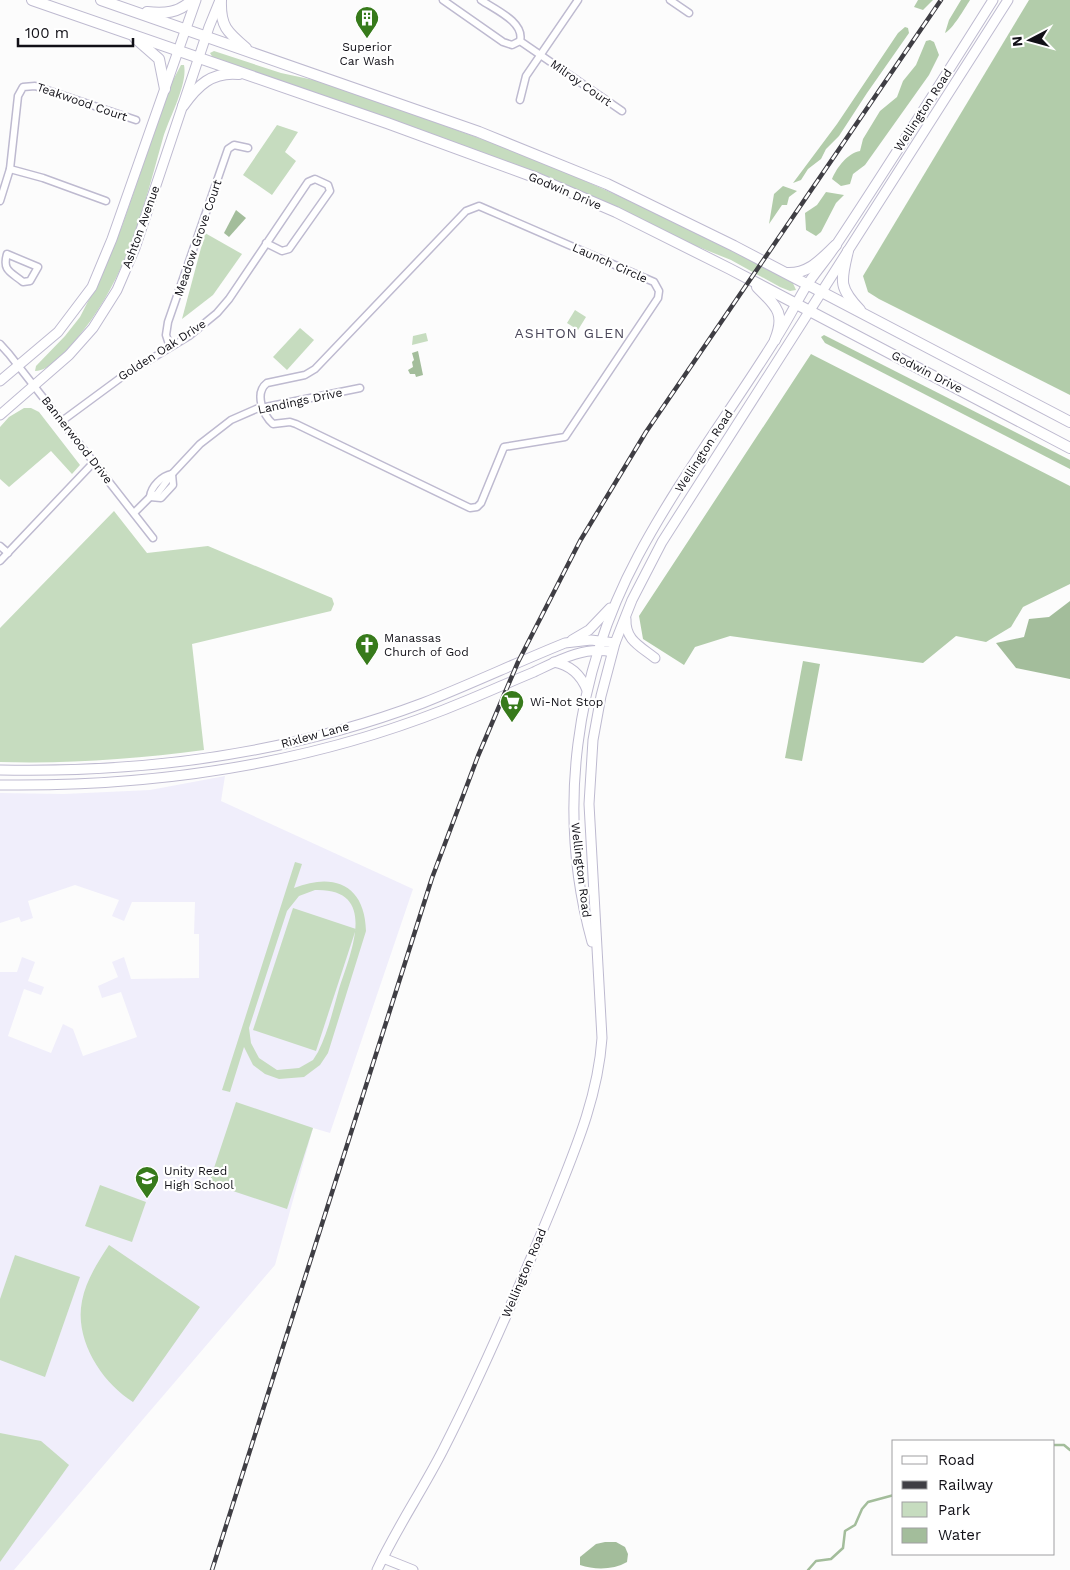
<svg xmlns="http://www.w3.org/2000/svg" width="1070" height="1570" viewBox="0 0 1070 1570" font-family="'Work Sans',sans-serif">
  <rect width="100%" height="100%" fill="#fcfcfc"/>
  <!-- built -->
  <polygon fill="#f0eefb" points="225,776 221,801 413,889 330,1133 313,1128 275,1265 14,1570 0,1570 0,972 17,972 22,957 35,962 28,981 44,987 41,995 24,989 8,1036 51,1053 63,1024 73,1029 83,1056 137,1037 121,992 102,998 98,986 118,977 112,962 124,957 131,979 199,978 199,934 194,934 195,902 132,902 124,921 112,916 119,900 75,885 28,901 33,918 21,922 19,917 0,923 0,793 64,794 150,790"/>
  <!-- green -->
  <g fill="#c6dcbf" fill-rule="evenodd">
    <polygon points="214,51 281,73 323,82 529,156 682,224 792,281 796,290 790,291 780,287 731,260 691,244 540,174 213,58 210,53"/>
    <path d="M181,65h3c4,19 -15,53 -21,73 -21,75 -36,142 -89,204 -9,11 -23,28 -39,29l1,-5 29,-30 15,-19 23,-45 19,-46 50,-144z"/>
    <polygon points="277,125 298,132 285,152 296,161 272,195 243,175"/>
    <polygon points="205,233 242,254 213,295 182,319"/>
    <polygon points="575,310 586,317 578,330 567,323"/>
    <polygon points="300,328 314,340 287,370 273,357"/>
    <polygon points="426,333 428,341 412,345 413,336"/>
    <polygon points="24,408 31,408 39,412 80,465 72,474 51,451 9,487 0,479 0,427 9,417"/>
    <path d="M114,511l33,42 61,-7 124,52 2,6 -3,7 -139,33 12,106c-68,9 -135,14 -204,12v-134z"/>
    <path d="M295,862l7,2 -8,24c40,-16 71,-3 72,43l-38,122 -8,12 -16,12 -25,2 -14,-5 -12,-9 -9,-18 -14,45 -8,-2zM315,890c65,-2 35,64 24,99 -6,21 -11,43 -21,63l-5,8 -14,8 -22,2 -18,-12 -8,-15 -2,-15 38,-117 12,-15z"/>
    <polygon points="293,908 356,929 316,1051 253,1030"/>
    <polygon points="236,1102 313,1128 287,1209 209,1183"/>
    <polygon points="100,1185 146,1202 132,1242 85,1226"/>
    <path d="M109,1245l91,62 -67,95c-31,-19 -59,-62 -51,-101 4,-21 16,-39 27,-56z"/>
    <polygon points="15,1255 80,1277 45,1377 0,1360 0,1299"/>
    <polygon points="0,1433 41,1441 69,1465 0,1562"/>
  </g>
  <!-- forest -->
  <g fill="#b2ccaa">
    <polygon points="918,0 933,0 923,10 914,7"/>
    <path d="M961,0h9c-5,8 -18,30 -25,33l4,-13z"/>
    <polygon points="1029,0 1070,0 1070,395 879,299 868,292 863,276"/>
    <polygon points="905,27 908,28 909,33 867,93 839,136 826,149 821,159 808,169 801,180 793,183 837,124 898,33"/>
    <path d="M930,40l4,2 5,13 -10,20 -64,90 -12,9 -3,10 -9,2 -9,-7c5,-12 16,-26 28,-28l3,-12 17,-28 17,-14 6,-16 13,-16 10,-24z"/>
    <polygon points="783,186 797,191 789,197 787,205 782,205 769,224 774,194"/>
    <polygon points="826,192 844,195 836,203 821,232 816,236 806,230 805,213 817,205"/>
    <polygon points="824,335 1070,460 1070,469 825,343 821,337"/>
    <polygon points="811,354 1070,486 1070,584 1023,607 1011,627 986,642 956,636 923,663 730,636 695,647 684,665 643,639 639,616"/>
    <polygon points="803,661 820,664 802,761 785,758"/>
  </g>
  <!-- water -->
  <g fill="#a3bd9b">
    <polygon points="236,210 246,218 229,237 224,233"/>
    <polygon points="418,351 423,375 416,377 415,374 410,374 408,370 413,367 412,362 414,360 412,353"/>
    <polygon points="1070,601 1070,679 1016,668 996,643 1024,637 1029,619 1049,617"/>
    <path d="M605,1542h11l9,5 3,7 -1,8c-14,8 -32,8 -47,3v-8l16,-13z"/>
  </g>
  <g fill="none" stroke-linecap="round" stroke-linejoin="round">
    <!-- stream -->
    <g stroke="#a3bd9b" stroke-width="2.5">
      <polyline points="1054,1445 1064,1445 1070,1450"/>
      <polyline points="808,1570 816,1561 831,1559 843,1548 845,1531 855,1525 862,1509 868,1502 894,1495"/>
    </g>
    <!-- street casing -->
    <g stroke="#bebad0" stroke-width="9">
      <g id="street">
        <polyline points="443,0 503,42 512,45 520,41"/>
        <path d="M481,0c13,9 44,22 39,41"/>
        <polyline points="670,0 689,13"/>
        <polyline points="520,41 622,111"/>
        <polyline points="520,100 526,76 578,0"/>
        <polyline points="10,169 43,178 106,201"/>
        <polyline points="0,201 10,169 18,96 23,87 35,86 136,120"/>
        <path d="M479,206l175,76 5,9 -1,7 -93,139 -61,10 -23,56 -4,4 -7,1 -174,-84 -6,-2 -17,2c-10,-9 -19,-31 -6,-41l38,-8 10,-6 151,-158z"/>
        <path d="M7,254l31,13 -8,14 -7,1c-12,-10 -21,-11 -16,-28z"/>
        <polyline points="0,344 9,354 153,538"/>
        <polyline points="170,347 166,335 168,322 228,149 234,145 248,148"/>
        <polyline points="62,421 123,376 189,336 217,313 229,299 308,182 315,179 328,185 330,191 289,249 282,251 266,243"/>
        <polyline points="150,497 161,498 173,485 172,474"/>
        <path d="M150,497c1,-11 12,-21 22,-23"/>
        <polyline points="134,513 150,497 157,494 172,474 200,444 231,420 256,409 360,388"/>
        <polyline points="0,546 8,553"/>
        <polyline points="0,561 94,462"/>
      </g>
    </g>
    <!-- secondary casing -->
    <g stroke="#bebad0" stroke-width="11">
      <g id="secondary">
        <polyline points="0,381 58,332 92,287 112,239 196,0"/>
        <polyline points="0,415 69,355 93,328 117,290 135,248 209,27 220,0"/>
        <path d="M626,619c-1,21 14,27 29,39"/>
        <polyline points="572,640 589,630 610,608"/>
        <path d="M554,662c16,3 27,13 33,28"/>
        <path d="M0,770c144,3 288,-16 423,-67 48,-19 95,-41 142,-60l26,-3 24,3"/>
        <path d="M0,785c161,2 319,-22 468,-85 22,-9 44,-19 66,-28 25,-12 50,-26 78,-20"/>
        <path d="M592,942c-36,-130 -17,-268 46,-386 40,-75 92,-144 137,-216 12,-18 21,-37 32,-55 10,-15 22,-28 31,-43 53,-80 104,-161 155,-242"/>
        <polyline points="383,1558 413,1570"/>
        <path d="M377,1570c19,-41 45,-79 66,-120 41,-80 76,-162 110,-245 22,-55 45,-108 49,-167l-13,-234 4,-64 8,-44 14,-53 17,-43 30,-58 346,-542"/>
      </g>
    </g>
    <!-- primary casing -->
    <g stroke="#bebad0" stroke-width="12">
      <g id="primary">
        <polyline points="32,0 387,123 537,178 616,212 730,269 1070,448"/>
        <polyline points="101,0 479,132 607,184 734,246 1070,422"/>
        <path d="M221,0c-1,26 6,32 25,48"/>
        <path d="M147,12c17,2 32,1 45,-12"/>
        <polyline points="135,38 159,59 165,89"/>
        <path d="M183,106c14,-20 29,-35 56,-32"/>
        <path d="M848,251c-7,30 -10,36 12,59"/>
        <path d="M787,273c22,1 34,-14 49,-28"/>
        <path d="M757,287c19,19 29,26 18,53"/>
      </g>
    </g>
    <!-- street -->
    <use href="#street" stroke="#fff" stroke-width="6"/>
    <!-- secondary -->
    <use href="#secondary" stroke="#fff" stroke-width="9"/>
    <!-- primary -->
    <use href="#primary" stroke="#fff" stroke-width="10"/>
    <!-- rail casing -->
    <g stroke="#3f3e44" stroke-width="4.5">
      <polyline id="rail" points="212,1570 432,878 478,756 518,662 580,541 646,432 941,0"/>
    </g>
    <!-- rail -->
    <use href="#rail" stroke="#fff" stroke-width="2.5" stroke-dasharray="8" stroke-linecap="butt"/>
  </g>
  <!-- icons -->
  <defs>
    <g id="building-pin" transform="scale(1.25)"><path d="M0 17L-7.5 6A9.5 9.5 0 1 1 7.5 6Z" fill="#377a1b" stroke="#fff"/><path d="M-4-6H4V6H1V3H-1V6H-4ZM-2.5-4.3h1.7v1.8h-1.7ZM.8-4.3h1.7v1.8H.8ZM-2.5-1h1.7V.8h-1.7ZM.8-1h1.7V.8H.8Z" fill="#fff"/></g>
    <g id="church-pin" transform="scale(1.25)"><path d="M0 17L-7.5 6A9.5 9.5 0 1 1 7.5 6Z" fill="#377a1b" stroke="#fff"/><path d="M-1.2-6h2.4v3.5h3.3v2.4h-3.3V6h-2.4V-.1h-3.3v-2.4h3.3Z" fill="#fff"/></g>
    <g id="supermarket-pin" transform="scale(1.25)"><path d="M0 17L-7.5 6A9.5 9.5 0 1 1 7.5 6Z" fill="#377a1b" stroke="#fff"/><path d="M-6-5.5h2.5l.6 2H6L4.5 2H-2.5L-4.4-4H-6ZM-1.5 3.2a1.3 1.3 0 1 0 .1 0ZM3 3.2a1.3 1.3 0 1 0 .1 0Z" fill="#fff"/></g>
    <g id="school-pin" transform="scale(1.25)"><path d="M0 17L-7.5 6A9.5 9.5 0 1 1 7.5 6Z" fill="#377a1b" stroke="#fff"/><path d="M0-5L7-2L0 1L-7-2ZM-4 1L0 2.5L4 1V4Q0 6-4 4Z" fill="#fff"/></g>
  </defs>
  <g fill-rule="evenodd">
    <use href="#building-pin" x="367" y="18"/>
    <use href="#church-pin" x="367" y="645"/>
    <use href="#supermarket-pin" x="512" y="702"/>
    <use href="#school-pin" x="147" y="1178"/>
  </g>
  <g text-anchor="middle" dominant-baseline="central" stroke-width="4.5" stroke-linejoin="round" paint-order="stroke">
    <!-- poi labels -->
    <g font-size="12" fill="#111017" stroke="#fff" text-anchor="start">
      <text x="367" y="47" text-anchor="middle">Superior<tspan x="367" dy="14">Car Wash</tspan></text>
      <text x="384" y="638">Manassas<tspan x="384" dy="14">Church of God</tspan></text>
      <text x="530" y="702">Wi-Not Stop</text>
      <text x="164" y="1171">Unity Reed<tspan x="164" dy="14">High School</tspan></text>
    </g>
    <!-- street labels -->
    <g font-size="12" fill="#111017" stroke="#fff">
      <text transform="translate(581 83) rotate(35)">Milroy Court</text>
      <text transform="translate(82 102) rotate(19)">Teakwood Court</text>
      <text transform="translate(923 110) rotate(-57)">Wellington Road</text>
      <text transform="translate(565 191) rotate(23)">Godwin Drive</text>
      <text transform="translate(141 227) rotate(-70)">Ashton Avenue</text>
      <text transform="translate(198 238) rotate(-71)">Meadow Grove Court</text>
      <text transform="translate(610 263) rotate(24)">Launch Circle</text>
      <text transform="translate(162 350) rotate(-33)">Golden Oak Drive</text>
      <text transform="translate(927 372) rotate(27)">Godwin Drive</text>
      <text transform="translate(300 401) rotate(-12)">Landings Drive</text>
      <text transform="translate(77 440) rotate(52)">Bannerwood Drive</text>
      <text transform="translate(704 451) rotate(-57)">Wellington Road</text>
      <text transform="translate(315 735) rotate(-15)">Rixlew Lane</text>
      <text transform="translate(581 870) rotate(83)">Wellington Road</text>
      <text transform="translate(524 1273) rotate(-67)">Wellington Road</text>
    </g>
    <!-- neighbourhood labels -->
    <g font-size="14" letter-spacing="1" fill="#4a4759" stroke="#fff">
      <text x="570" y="333">ASHTON GLEN</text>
    </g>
  </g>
  <!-- legend -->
  <rect x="892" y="1440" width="162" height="115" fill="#ffffff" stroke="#a09fa2"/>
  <rect x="902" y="1456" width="25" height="8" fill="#ffffff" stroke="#a09fa2"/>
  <text x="938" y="1465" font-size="15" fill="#111017">Road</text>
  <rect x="902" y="1481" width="25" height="8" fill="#3f3e44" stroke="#a09fa2"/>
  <text x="938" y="1490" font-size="15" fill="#111017">Railway</text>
  <rect x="902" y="1502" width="25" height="15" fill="#c6dcbf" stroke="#a09fa2"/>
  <text x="938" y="1515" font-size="15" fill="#111017">Park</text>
  <rect x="902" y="1528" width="25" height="15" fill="#a3bd9b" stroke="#a09fa2"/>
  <text x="938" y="1540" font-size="15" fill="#111017">Water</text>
  <!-- north arrow -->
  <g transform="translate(1030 40) rotate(264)" stroke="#ffffff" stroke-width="4" paint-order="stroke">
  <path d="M0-4L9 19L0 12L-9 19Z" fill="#111017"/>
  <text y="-8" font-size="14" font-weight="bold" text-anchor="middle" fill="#111017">N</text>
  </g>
  <!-- scale -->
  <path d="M18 38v8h115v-8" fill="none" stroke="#111017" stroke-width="2.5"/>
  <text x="25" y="38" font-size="15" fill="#111017" stroke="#ffffff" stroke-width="4" paint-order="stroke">100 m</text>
</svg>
